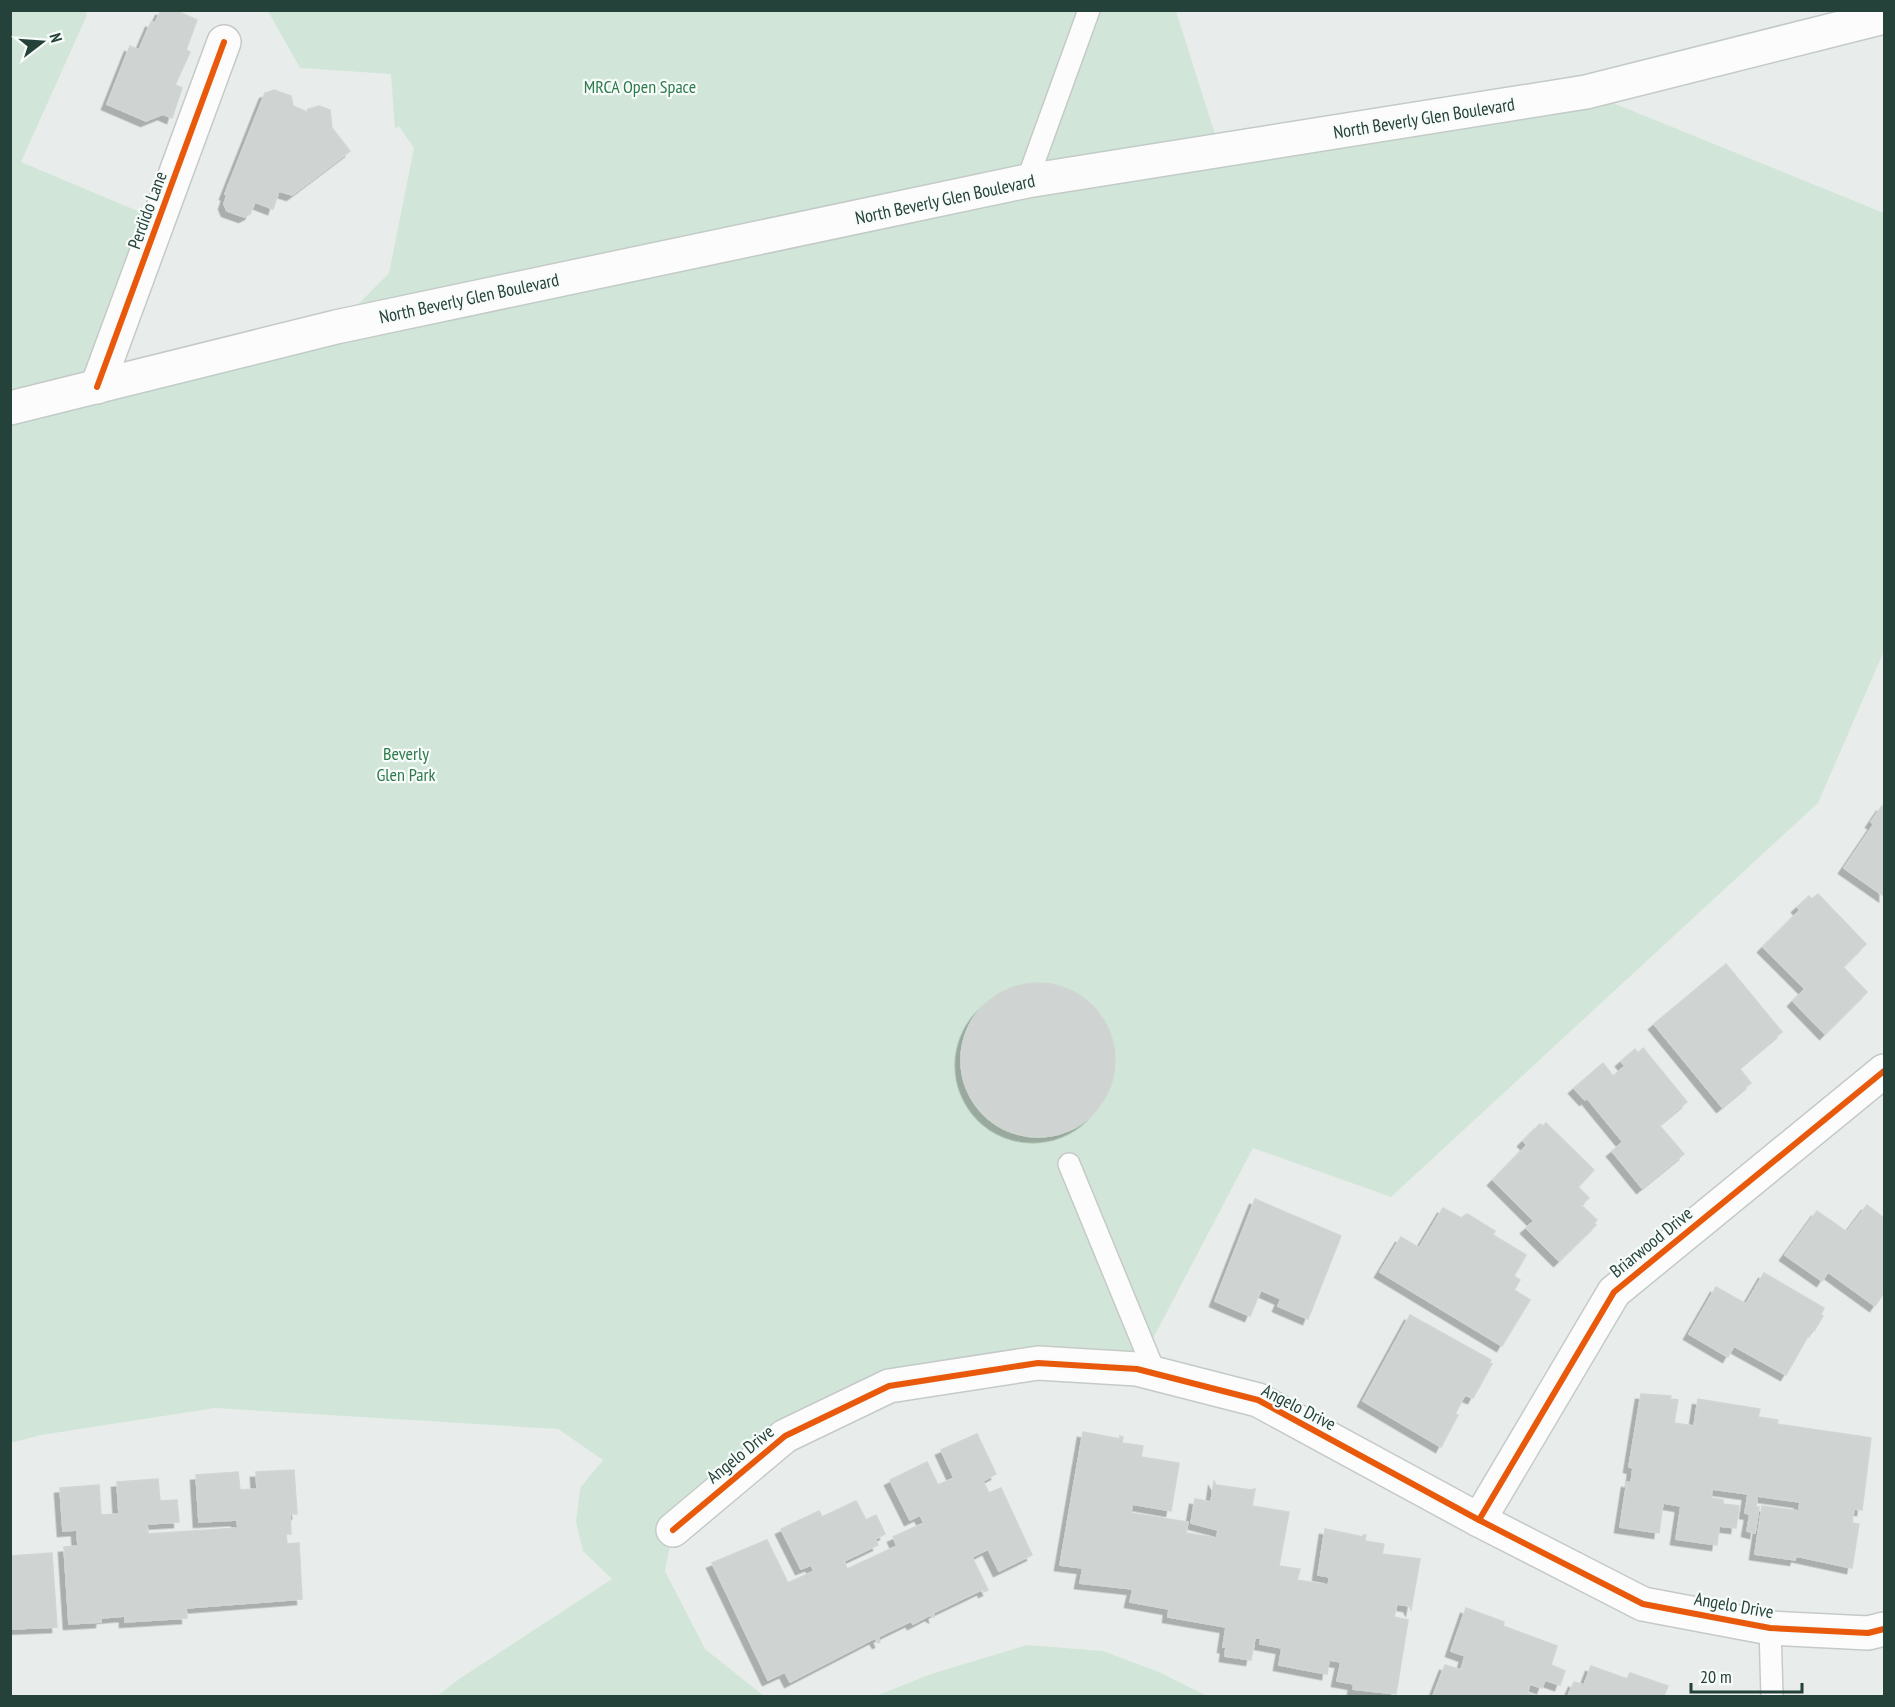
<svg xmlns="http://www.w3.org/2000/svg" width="1895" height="1707" viewBox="0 0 1895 1707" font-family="'PT Sans Narrow',sans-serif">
  <defs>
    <filter id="shadow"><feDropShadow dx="-5.5" dy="5.5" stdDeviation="0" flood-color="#0004"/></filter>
  </defs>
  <rect width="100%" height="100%" fill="#e8edeb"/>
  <!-- green -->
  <g fill="#d1e6d8">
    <polygon points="11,11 85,11 87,15 21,162 159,220 98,386 336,327 389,273 414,148 399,126 395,129 391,74 300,68 268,11 1176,11 1220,150 1586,92 1884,213 1884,651 1818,803 1391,1197 1253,1148 1137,1369 889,1386 673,1530 665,1571 705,1649 764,1696 437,1696 459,1679 612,1579 583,1551 576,1522 580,1488 603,1460 558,1429 215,1408 41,1435 11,1443"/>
    <polygon points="1027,1645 1103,1651 1159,1672 1207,1696 876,1696 931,1674"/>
  </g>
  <!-- building -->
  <g fill="#cfd4d2" stroke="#d1d6d4" stroke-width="1.5" filter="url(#shadow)">
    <polygon points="161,10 175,10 197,20 186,50 190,52 175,85 182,88 172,118 163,114 146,121 107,104 130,46 139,50 151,22 155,23"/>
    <polygon points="274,90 291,96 293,106 307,112 308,109 319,106 330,110 332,128 350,151 292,195 279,191 273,209 255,202 250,214 244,217 227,211 224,204 227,195 225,194 265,93"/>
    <polygon points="1882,806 1884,807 1884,896 1844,868 1874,824 1871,822"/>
    <polygon points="1818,894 1866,944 1843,967 1867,992 1825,1034 1793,1001 1805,989 1763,947 1800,910 1797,907 1809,896 1812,899"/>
    <polygon points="1726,964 1782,1032 1739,1068 1751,1083 1722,1107 1654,1024"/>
    <circle cx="1038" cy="1060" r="77"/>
    <polygon points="1643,1048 1687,1102 1659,1125 1684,1154 1642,1188 1612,1151 1623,1142 1587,1098 1585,1100 1574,1088 1603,1063 1613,1076 1625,1066 1621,1061 1635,1049 1638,1053"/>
    <polygon points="1546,1123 1594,1170 1578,1187 1589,1198 1581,1205 1597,1220 1594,1223 1596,1225 1559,1261 1526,1228 1534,1221 1493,1180 1527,1145 1523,1141 1540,1124 1543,1126"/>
    <polygon points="1255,1199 1341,1236 1308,1319 1278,1306 1281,1299 1261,1290 1250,1316 1215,1301"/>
    <polygon points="1867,1205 1884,1218 1884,1293 1875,1306 1828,1272 1822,1281 1785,1255 1817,1211 1847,1232"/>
    <polygon points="1443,1208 1461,1218 1467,1214 1495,1231 1493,1235 1526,1255 1514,1276 1520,1280 1514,1290 1530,1300 1502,1346 1380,1272 1401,1237 1419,1248"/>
    <polygon points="1764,1273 1824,1308 1821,1314 1823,1316 1814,1331 1812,1329 1786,1375 1734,1346 1728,1357 1689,1334 1716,1287 1746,1304"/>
    <polygon points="1410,1315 1491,1360 1489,1363 1492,1364 1473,1398 1465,1395 1455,1414 1458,1415 1441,1447 1363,1401"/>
    <polygon points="1641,1394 1671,1396 1670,1399 1678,1400 1674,1423 1694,1426 1698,1399 1760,1409 1758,1417 1778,1420 1777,1424 1871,1438 1862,1510 1854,1509 1852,1523 1859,1524 1852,1568 1796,1556 1795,1560 1755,1554 1762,1506 1799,1511 1800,1502 1757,1496 1756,1507 1759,1507 1755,1533 1747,1531 1750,1514 1745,1513 1748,1494 1712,1489 1711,1498 1723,1500 1723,1504 1739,1506 1736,1528 1719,1526 1717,1545 1676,1539 1681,1506 1663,1503 1659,1533 1620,1527 1627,1482 1631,1483 1633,1468 1629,1467"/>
    <polygon points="1083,1432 1120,1439 1120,1436 1123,1437 1122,1443 1143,1446 1141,1457 1179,1463 1171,1511 1132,1504 1131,1513 1188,1522 1186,1533 1217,1538 1218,1530 1191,1523 1195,1499 1211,1502 1214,1481 1216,1485 1251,1490 1255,1489 1252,1506 1289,1512 1279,1566 1300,1569 1297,1580 1328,1585 1330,1577 1318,1575 1325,1529 1363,1537 1363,1535 1366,1535 1365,1541 1384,1544 1382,1554 1420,1559 1411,1610 1409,1606 1397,1604 1394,1617 1408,1620 1396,1694 1353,1689 1354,1684 1337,1681 1341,1662 1329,1660 1327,1674 1279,1665 1282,1648 1260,1644 1261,1638 1255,1638 1251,1660 1225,1656 1226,1647 1223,1647 1226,1627 1168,1617 1169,1609 1130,1602 1133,1589 1080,1583 1083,1568 1060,1565"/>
    <polygon points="977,1434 996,1474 983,1481 989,1493 1001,1488 1032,1555 999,1571 988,1549 972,1557 988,1590 984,1592 983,1589 933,1613 934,1617 930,1615 913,1624 911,1621 878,1637 880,1642 878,1643 875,1638 790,1682 785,1672 768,1680 712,1563 767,1540 788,1583 814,1571 811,1565 801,1569 781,1529 819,1511 822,1517 856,1501 866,1520 876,1515 885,1534 875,1539 878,1545 844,1561 847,1569 897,1546 893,1537 924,1523 920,1515 910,1520 890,1480 927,1462 938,1485 954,1478 941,1450"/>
    <polygon points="294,1470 297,1514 290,1514 291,1534 286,1534 287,1544 299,1543 302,1599 186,1608 187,1618 125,1622 125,1616 101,1618 101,1622 69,1624 64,1547 78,1546 77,1530 63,1531 60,1488 99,1485 101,1515 119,1514 117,1482 158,1479 160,1501 177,1500 179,1522 147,1524 148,1534 238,1528 237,1520 199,1522 196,1475 238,1472 240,1490 257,1489 256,1472"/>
    <polygon points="52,1553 57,1627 10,1629 10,1556"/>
    <polygon points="1466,1608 1504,1622 1503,1626 1557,1646 1551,1665 1565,1671 1560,1685 1545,1680 1542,1688 1530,1684 1527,1693 1535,1696 1433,1696 1445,1665 1461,1670 1465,1656 1451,1651"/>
    <polygon points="1591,1666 1627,1679 1630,1673 1668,1686 1664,1696 1580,1696"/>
    <polygon points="1574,1682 1582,1684 1578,1696 1568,1696"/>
  </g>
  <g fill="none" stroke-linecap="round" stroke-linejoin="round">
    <!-- lane casing -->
    <g stroke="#c5cac8" stroke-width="24">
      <g id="lane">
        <polyline points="1027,181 1089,10"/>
        <polyline points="1069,1164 1155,1373"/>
        <polyline points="1770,1628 1772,1696"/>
      </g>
    </g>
    <!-- street casing -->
    <g stroke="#c5cac8" stroke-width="36">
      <g id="street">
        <polyline points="97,387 224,42"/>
        <polyline points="1479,1520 1614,1292 1884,1071"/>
        <polyline points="673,1530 785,1436 889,1386 1038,1363 1137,1369 1258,1400 1479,1520 1643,1604 1770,1628 1868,1633 1884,1629"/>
      </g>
    </g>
    <!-- secondary casing -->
    <g stroke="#c3cbc8" stroke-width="36">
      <polyline id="secondary" points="10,408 336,327 1027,181 1586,92 1884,17"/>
    </g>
    <!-- lane -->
    <use href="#lane" stroke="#fcfcfc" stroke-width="21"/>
    <!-- street -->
    <use href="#street" stroke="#fcfcfc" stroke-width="33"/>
    <!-- secondary -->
    <use href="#secondary" stroke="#fcfcfc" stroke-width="33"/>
    <!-- cycleway casing -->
    <g stroke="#f7fbf9" stroke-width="10">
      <g id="cycleway">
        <polyline points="97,387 224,42"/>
        <polyline points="1479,1520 1614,1292 1884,1071"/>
        <polyline points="673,1530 785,1436 889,1386 1038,1363 1137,1369 1258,1400 1479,1520 1643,1604 1770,1628 1868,1633 1884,1629"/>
      </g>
    </g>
    <!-- cycleway -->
    <use href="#cycleway" stroke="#e8590c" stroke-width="6"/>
  </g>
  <g text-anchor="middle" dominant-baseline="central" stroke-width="4.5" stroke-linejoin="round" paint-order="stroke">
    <!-- park labels -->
    <g font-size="18" fill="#2d7a4b" stroke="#f7fbf9">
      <text x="640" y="86">MRCA Open Space</text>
      <text x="406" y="753">Beverly<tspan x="406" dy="21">Glen Park</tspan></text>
    </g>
    <!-- street labels -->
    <g font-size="18" fill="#24423a" stroke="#f7fbf9">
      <text transform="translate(1424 118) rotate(-9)">North Beverly Glen Boulevard</text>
      <text transform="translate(945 199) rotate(-12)">North Beverly Glen Boulevard</text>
      <text transform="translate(147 210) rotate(-70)">Perdido Lane</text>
      <text transform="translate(469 298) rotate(-12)">North Beverly Glen Boulevard</text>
      <text transform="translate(1651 1242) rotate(-39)">Briarwood Drive</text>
      <text transform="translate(1299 1407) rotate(27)">Angelo Drive</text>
      <text transform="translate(740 1454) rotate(-39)">Angelo Drive</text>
      <text transform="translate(1734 1605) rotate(10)">Angelo Drive</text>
    </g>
  </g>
  <!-- border -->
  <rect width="1895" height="1707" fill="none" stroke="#24423a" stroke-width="24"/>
  <!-- north arrow -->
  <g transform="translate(42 42) rotate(73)" stroke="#f7fbf9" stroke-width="4.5" paint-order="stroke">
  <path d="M0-4.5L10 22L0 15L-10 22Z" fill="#24423a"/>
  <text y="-9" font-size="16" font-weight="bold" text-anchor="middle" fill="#24423a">N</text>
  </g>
  <!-- scale -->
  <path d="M1691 1683v9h111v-9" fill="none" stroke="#24423a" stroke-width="3"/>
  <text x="1700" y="1683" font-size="18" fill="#24423a" stroke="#f7fbf9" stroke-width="4.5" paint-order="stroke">20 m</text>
</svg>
